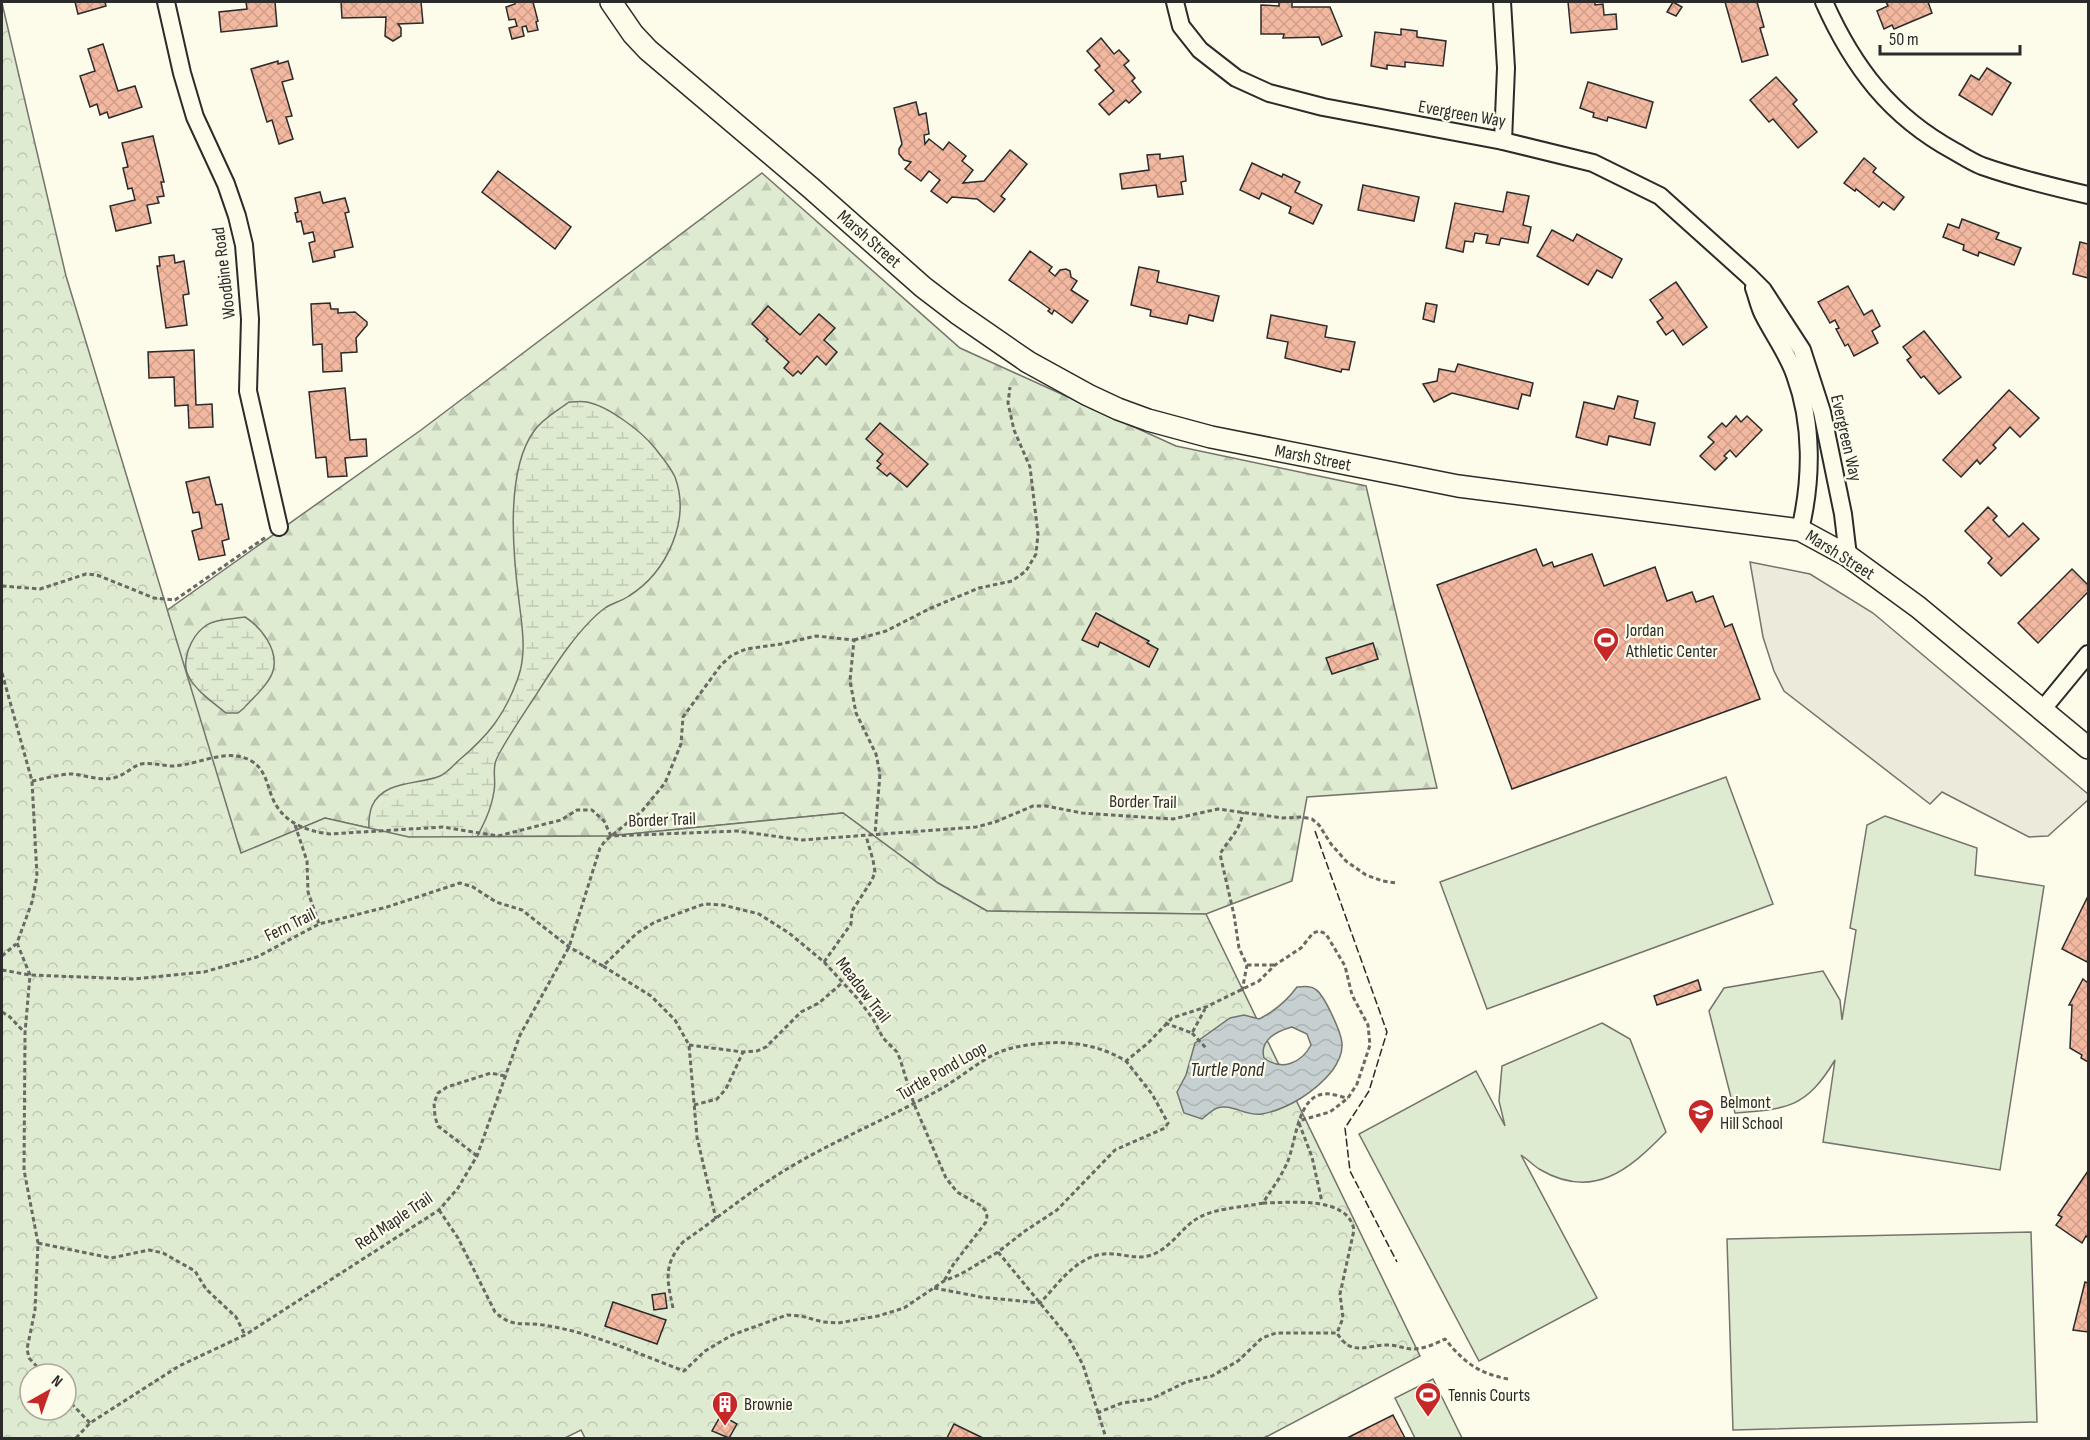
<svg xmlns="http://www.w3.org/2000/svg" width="2090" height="1440" viewBox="0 0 2090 1440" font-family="'Sofia Sans Condensed',sans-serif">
  <defs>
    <pattern id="forest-firs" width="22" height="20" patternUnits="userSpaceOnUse" patternTransform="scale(1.5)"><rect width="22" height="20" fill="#deebd1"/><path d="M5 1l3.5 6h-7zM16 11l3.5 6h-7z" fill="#bfcab4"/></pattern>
    <pattern id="wetland-marsh" width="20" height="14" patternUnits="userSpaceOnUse" patternTransform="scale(1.5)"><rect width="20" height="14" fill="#deebd1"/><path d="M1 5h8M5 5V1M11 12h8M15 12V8" fill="none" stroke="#bfcab4"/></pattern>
    <pattern id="park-crowns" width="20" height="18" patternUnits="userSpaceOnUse" patternTransform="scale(1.5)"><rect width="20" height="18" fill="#deebd1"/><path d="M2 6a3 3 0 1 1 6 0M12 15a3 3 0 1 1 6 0" fill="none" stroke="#bfcab4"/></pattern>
    <pattern id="water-waves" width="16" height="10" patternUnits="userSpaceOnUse" patternTransform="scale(1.5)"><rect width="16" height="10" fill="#c7d0d0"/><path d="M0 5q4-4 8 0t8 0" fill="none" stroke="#abb3b3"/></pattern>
    <pattern id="building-cross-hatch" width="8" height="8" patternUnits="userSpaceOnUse" patternTransform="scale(1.5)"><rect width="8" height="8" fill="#f2b8a0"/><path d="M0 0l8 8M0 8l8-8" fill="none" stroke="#d09e8a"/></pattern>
  </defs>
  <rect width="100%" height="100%" fill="#fdfbea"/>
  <!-- forest -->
  <polygon fill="url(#forest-firs)" stroke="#74746e" stroke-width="1.5" points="762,173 960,348 1176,446 1366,486 1437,788 1307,797 1292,881 1206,914 987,911 938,883 843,813 609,836 409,837 325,818 241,854 166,611 421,430"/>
  <!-- wetland -->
  <g fill="url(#wetland-marsh)" stroke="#74746e" stroke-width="1.5">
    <path d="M569,402c6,0 12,-1 18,0 21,4 54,29 67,45 8,10 16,19 21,30 16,43 -8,95 -46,119 -7,5 -17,7 -24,12 -27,20 -53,62 -71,90 -7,11 -38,56 -39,66 -2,9 1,18 -1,27 -3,22 -14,40 -24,59l-99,15c-1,-16 -5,-45 1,-59 11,-26 47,-21 68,-30 7,-3 13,-10 18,-15 30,-25 47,-46 60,-83 9,-25 4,-52 1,-77 -6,-47 -14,-130 15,-170 8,-12 23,-20 35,-29z"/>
    <path d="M245,617c16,10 34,33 28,54 -4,13 -20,27 -29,37l-6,5h-12c-12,-10 -29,-21 -37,-36 -9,-15 2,-40 15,-50 9,-8 28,-8 41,-10z"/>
  </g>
  <!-- park -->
  <path fill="url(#park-crowns)" stroke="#74746e" stroke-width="1.5" fill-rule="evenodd" d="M2,3l64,273 175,577 84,-35 84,19 200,-1 234,-23 95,70 49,28 219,3 214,442 -156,82h-679l-4,-8 -16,8h-563zM30,1374h36v36h-36z"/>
  <!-- pitch -->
  <g fill="#deebd1" stroke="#74746e" stroke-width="1.5">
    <polygon points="1726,777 1773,904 1487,1009 1440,882"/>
    <path d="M1885,816l92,32 -2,27 69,11 -44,284 -177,-28 12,-82c-29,48 -47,49 -100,53l-26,-102 15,-23 99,-17 17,29 2,20 14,-90 -6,-2 17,-103z"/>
    <path d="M1602,1023l28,16 36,93c-37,38 -73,69 -127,37 -6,-4 -12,-10 -18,-14l76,143 -118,63 -120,-227 117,-63 29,55 -6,-25 3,-35z"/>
    <polygon points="2031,1232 2037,1422 1733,1430 1727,1239"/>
    <polygon points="1433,1379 1462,1438 1415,1438 1395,1398"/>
  </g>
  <!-- parking -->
  <polygon fill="#eceadb" stroke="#74746e" stroke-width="1.5" points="1750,562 1810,574 1873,613 2088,794 2088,800 2048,836 2029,837 1942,792 1930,804 1784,691 1774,671 1763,637"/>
  <!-- water -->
  <path fill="url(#water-waves)" stroke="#74746e" stroke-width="1.5" fill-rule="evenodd" d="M1297,987c6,0 12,-2 18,2 9,5 28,46 27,57 0,9 -5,18 -10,25 -17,21 -44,38 -70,43 -15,3 -31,-11 -45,-6 -5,2 -11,8 -15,11l-18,-6 -7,-21 9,-17 9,-32 35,-25 14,-3 15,4c16,-8 27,-17 38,-32zM1292,1027l15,7 4,11c-10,19 -30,26 -47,13 -5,-18 13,-27 28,-31z"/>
  <!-- building -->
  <g fill="url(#building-cross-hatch)" stroke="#2b2b2b" stroke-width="1.5">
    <polygon points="75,2 105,2 106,6 78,14"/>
    <polygon points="246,2 275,2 277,26 221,32 219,12 247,9"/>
    <polygon points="341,2 421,2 423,23 398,24 401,28 401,36 393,41 385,36 386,17 342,18"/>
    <polygon points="515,2 533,2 538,21 536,22 538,30 528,32 526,26 522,27 524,36 512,39 509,28 517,26 515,19 509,20 506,7 515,4"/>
    <polygon points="1279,2 1292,2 1292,7 1330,7 1342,36 1322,45 1319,37 1283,38 1284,34 1261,34 1261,5 1279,6"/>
    <polygon points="1568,2 1595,2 1595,5 1603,4 1604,15 1616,14 1617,29 1571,33"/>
    <polygon points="1673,2 1682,7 1676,16 1667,12"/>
    <polygon points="1725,2 1757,2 1764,27 1760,28 1768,55 1742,62"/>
    <polygon points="1886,2 1928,2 1932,13 1894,29 1892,25 1884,29 1877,11 1888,6"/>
    <polygon points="1401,29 1417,31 1417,37 1446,41 1443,66 1405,62 1405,67 1387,65 1387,69 1371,66 1375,32 1401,35"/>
    <polygon points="1101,38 1114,54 1119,50 1129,61 1124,65 1135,78 1132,81 1141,92 1129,103 1126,100 1109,115 1099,104 1114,91 1095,70 1100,66 1087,51"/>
    <polygon points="103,44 118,91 135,86 142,107 109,118 107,112 100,115 97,104 90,107 80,76 95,71 88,49"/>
    <polygon points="278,61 278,64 288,61 293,79 282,82 292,116 286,117 293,139 279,144 272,120 267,122 251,69"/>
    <polygon points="1987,68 2011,83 1992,115 1959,95 1971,75 1979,80"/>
    <polygon points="1776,77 1797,100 1793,104 1817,132 1798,148 1773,119 1769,122 1750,100"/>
    <polygon points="1588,82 1653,102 1646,128 1608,117 1607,121 1593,117 1594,113 1580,108"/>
    <polygon points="916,102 919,115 926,113 929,134 924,135 925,144 929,139 943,150 949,142 966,156 962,161 973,170 963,183 984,181 1010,150 1027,164 1001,196 1005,199 994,212 977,199 952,197 947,203 931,191 940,180 929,171 921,181 905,169 911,162 904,160 899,154 899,149 902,144 894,108"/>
    <polygon points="153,136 164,182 161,182 164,196 157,197 159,203 147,205 151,223 116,231 110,206 135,200 132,188 128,189 123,168 128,167 122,143"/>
    <polygon points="1160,154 1160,159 1183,156 1186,181 1181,182 1183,194 1158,197 1156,185 1122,189 1120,174 1149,170 1147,155"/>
    <polygon points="1864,158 1876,168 1873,172 1904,197 1894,210 1883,202 1879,207 1856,189 1855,191 1844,183"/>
    <polygon points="1252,163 1282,177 1283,174 1300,182 1295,192 1322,205 1313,224 1289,213 1291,207 1262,193 1259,199 1240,190"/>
    <polygon points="498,171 571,227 555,249 482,192"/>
    <polygon points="1363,185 1419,197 1414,221 1358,210"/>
    <polygon points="320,192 323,203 345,198 349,212 345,213 353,247 334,251 335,257 313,262 309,243 315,241 313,232 304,234 301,221 297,222 295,213 298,212 295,198"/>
    <polygon points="1507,192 1529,196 1523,225 1531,227 1528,243 1501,238 1499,245 1486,243 1488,235 1475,233 1473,242 1465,241 1463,252 1446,248 1455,203 1503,212"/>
    <polygon points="1962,219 1999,233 1996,239 2021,248 2014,265 1979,252 1978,256 1963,250 1964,245 1943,237 1948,224 1959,228"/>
    <polygon points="1552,230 1573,241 1577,234 1622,259 1612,278 1597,270 1588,285 1537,256"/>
    <polygon points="2080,242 2088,244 2088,278 2073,274"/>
    <polygon points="1030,251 1052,267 1049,271 1055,276 1060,270 1066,269 1070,271 1071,277 1077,281 1071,290 1088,301 1072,323 1054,310 1052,314 1048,311 1050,309 1009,280"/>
    <polygon points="174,255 175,263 184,261 189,294 183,295 187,325 166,328 157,266 160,266 159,257"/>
    <polygon points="1139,267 1159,271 1157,282 1219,296 1213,321 1189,315 1187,324 1150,316 1151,310 1131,305"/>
    <polygon points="1676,282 1707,327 1683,345 1673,330 1666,335 1657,322 1663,318 1650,300"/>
    <polygon points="1848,286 1864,315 1872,310 1880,326 1872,331 1878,343 1854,356 1848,344 1845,346 1836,329 1839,328 1835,320 1830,323 1818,302"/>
    <polygon points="330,303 331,309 338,309 338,313 355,312 367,322 367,325 356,338 357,352 341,353 342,371 323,372 322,344 313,345 311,304"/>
    <polygon points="1426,303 1437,305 1434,322 1423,319"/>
    <polygon points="768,306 800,335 819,314 835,328 824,340 837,352 826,365 817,356 801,374 798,371 793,376 784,368 789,362 766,341 768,339 752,324"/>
    <polygon points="1271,315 1327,326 1325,337 1355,342 1349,370 1342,369 1341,372 1285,358 1288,342 1267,338"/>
    <polygon points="1924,331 1961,377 1939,394 1924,376 1921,378 1907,360 1911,357 1903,347"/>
    <polygon points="194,350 196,405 212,404 213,427 189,428 188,405 175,406 174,377 149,378 148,352"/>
    <polygon points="1458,364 1533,383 1530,396 1522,394 1518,409 1452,393 1434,402 1423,384 1437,381 1439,369 1455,372"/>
    <polygon points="345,388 350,440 366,439 367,456 345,458 347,476 328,477 326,457 316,458 309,392"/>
    <polygon points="2009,390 2039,418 2020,437 2010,427 1993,445 1996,448 1980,464 1977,460 1961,477 1943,460"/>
    <polygon points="1618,396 1638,401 1634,418 1655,423 1650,445 1609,436 1607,445 1576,437 1584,402 1614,409"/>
    <polygon points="1736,416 1741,422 1747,416 1762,430 1736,457 1730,450 1724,456 1727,458 1715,470 1700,456 1714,442 1708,437 1722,423 1726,427"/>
    <polygon points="880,423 928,464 907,487 890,473 887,476 877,468 881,464 877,461 883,454 866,439"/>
    <polygon points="209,477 216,505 222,504 229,539 222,541 225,555 199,560 192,531 202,528 199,512 193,513 186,482"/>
    <polygon points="1988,507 1997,516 1993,520 2009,537 2023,523 2039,539 2001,576 1988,563 1992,558 1965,531"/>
    <polygon points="1536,549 1543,566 1552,562 1554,567 1592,554 1604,586 1655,567 1667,601 1692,592 1696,602 1713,596 1725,627 1732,624 1760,699 1512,789 1437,585"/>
    <polygon points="2072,569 2088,585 2088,592 2038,643 2018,623"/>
    <polygon points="1096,613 1149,641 1147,643 1158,649 1149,667 1100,642 1098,647 1082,640"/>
    <polygon points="1373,643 1378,659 1332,674 1326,658"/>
    <polygon points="2088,896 2088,959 2087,962 2062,949"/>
    <polygon points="2083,979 2088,983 2088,1062 2081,1058 2082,1055 2070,1048 2072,1005 2069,1005"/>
    <polygon points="1698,980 1701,990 1657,1005 1654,996"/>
    <polygon points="2088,1171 2088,1238 2086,1236 2082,1243 2056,1225 2062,1217 2058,1215"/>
    <polygon points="2085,1282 2088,1283 2088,1332 2073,1330"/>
    <polygon points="665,1293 667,1308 654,1310 652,1295"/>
    <polygon points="613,1302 666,1320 657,1344 605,1326"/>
    <polygon points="721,1415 737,1424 729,1438 712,1431"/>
    <polygon points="1393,1415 1405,1438 1347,1438"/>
    <polygon points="954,1424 983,1438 947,1438"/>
  </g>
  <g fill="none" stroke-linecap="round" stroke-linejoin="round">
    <!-- minor casing -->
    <g stroke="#2b2b2b" stroke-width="20">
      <g id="minor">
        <polyline points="166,2 182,73 195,117 226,184 237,216 244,245 250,319 248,391 279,527"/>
        <polyline points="1175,2 1181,26 1200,50 1236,78 1269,93 1323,107 1503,141 1593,163 1660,196 1749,276 1763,290 1802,350 1822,412 1843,514 1848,556"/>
        <polyline points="1502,2 1506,68 1503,141"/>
        <path d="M1824,2c29,65 66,114 130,149 9,5 18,11 28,15 34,12 71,21 106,29"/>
        <path d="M1754,288c3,8 5,18 9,26 10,20 25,40 32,61 18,49 17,105 5,155"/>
        <polyline points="2042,710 2088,654"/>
      </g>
    </g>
    <!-- tertiary casing -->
    <g stroke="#2b2b2b" stroke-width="24">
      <polyline id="tertiary" points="611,2 633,34 648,50 811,188 923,287 957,313 1028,362 1088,395 1118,409 1148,420 1211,437 1458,486 1800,530 1848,556 1918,607 2088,748"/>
    </g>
    <!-- path -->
    <g stroke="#6a6964" stroke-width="3" stroke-dasharray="4.5 3" stroke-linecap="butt">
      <polyline points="2,586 40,589 86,574 97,575 154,598 175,600 266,537"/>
      <polyline points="854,640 886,631 931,608 979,588 1012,581 1026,571 1036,554 1038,534 1030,467 1014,430 1008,403 1010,387"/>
      <polyline points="2,673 32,781 37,876 32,902 17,943 30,975 25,1033 24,1170 38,1243 35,1310 27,1349 29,1358 44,1374"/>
      <path d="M32,781c12,-2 27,-7 40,-7 13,1 28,7 41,4 11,-2 18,-11 28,-14 11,-2 21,2 32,2 26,-1 55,-20 80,-4 12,8 14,22 19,35 10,25 33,34 58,37l113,-7 55,9 63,-16 16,-10h15l12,11 7,15 126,-5 65,9 174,-13 19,-5 38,-16h13l36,7 91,6 45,-10 65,9 19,-1 10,2 7,6 12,19 15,17 20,14 17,6 13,2"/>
      <polyline points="295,825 307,861 308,892 319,924"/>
      <polyline points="2,956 16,944"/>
      <polyline points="824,962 851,924 852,911 872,880 875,872 873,860 866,836"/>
      <polyline points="1247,965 1275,965"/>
      <polyline points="603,966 651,996 675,1020 689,1045 697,1137 716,1219"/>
      <polyline points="2,970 30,975 134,979 204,972 257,957 319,924 387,907 460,883 473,887 496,902 522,910 569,947 603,966 637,933 655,922 704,904 723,905 759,914 789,933 824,962 858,999 873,1019 883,1038 897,1052 900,1059 914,1104 946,1178 957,1192 980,1205 985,1210 987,1216 986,1222 953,1265 944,1281"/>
      <path d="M1242,991l5,-26 -8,-17 -5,-33 -14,-61c10,-17 19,-21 23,-42"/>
      <polyline points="2,1012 10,1017 24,1032"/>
      <polyline points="1165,1023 1192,1033 1205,1009"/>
      <polyline points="1192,1033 1206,1048"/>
      <polyline points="689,1045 743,1052 757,1051 766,1047 801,1012 819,1003 842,983"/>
      <polyline points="694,1105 717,1099 726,1089 743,1052"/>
      <polyline points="1299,1123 1312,1157 1322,1202"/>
      <polyline points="477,1156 438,1126 435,1117 434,1103 438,1093 447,1087 491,1073 505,1076"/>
      <path d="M1263,1203c26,0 85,-8 91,27l-14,64 3,24 -6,15c15,25 30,11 52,12 8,0 16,4 24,4 11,0 22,-5 32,-10 19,23 32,34 63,40"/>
      <path d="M439,1210l19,28 37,74c17,16 27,10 48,13 48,7 96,29 141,46l21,-20 27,-16 55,-20 14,1 22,6 15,1 40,-7 26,-8 40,-27 17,-7 37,-22 27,-21 32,-21 58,-60 50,-22 3,-5 -16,-29 -26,-33"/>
      <polyline points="38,1243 111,1258 149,1250 163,1253 195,1271 206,1289 236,1317 245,1335"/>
      <polyline points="998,1252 1068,1337 1083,1365 1106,1438"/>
      <path d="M934,1288l47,9 59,6c20,-21 40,-52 73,-49 15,1 26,6 41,0 20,-9 28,-28 46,-37 16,-9 45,-10 63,-14 8,-13 18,-26 24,-40 9,-19 10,-68 38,-69 7,-1 16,3 23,4"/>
      <path d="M673,1308c-6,-28 -10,-43 10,-66 29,-20 56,-42 85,-61 54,-36 114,-59 169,-90 25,-13 48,-37 75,-43 40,-9 79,-8 114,13l22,-18 24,-25 34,-11 53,-26 16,-16 26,-17 12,-15 6,-2 7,3 19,32 7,29 16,30 2,20 -13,39 -9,14 -18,14 -32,9"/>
      <polyline points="66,1398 90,1423"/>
      <polyline points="1097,1413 1122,1403 1151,1399 1186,1382 1212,1376 1238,1361 1262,1338 1276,1333 1337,1333"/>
      <polyline points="76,1438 90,1423 179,1366 245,1335 439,1210 458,1188 477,1156 520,1035 569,947 600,848 605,841 642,811 665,783 681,744 683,717 721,665 732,655 746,649 781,644 816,636 854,640 850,681 856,713 876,754 880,774 875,834"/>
    </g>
    <!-- minor -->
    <use href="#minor" stroke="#fdfbea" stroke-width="16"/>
    <!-- tertiary -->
    <use href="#tertiary" stroke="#fdfbea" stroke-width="21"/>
    <!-- fence -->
    <polyline stroke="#2b2b2b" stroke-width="1.5" stroke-dasharray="8 3" stroke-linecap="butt" points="1315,831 1387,1032 1369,1091 1345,1128 1350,1171 1397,1262"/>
  </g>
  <!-- icons -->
  <defs>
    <g id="stadium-pin" transform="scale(1.35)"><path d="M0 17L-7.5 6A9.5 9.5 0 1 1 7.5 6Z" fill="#c62828" stroke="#fdfbea"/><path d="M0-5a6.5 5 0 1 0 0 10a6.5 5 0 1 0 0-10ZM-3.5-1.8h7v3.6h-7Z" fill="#fff"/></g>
    <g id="school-pin" transform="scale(1.35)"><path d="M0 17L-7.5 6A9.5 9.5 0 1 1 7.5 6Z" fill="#c62828" stroke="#fdfbea"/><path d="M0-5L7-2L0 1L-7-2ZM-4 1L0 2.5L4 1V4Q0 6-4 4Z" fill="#fff"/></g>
    <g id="building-pin" transform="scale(1.35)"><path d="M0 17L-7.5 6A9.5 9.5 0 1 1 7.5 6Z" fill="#c62828" stroke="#fdfbea"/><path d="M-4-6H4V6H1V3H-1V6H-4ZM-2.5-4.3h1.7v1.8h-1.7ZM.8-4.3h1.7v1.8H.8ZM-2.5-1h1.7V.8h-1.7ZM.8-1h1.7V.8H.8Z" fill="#fff"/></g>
  </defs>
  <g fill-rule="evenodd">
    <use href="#stadium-pin" x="1606" y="640"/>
    <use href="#school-pin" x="1701" y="1112"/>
    <use href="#stadium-pin" x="1428" y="1395"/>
    <use href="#building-pin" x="725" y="1404"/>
  </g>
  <g text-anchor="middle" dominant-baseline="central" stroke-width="4.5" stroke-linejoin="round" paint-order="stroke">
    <!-- street labels -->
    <g font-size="18" fill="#2b2b2b" stroke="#fdfbea">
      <text transform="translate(1462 114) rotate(10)">Evergreen Way</text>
      <text transform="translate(869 239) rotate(41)">Marsh Street</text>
      <text transform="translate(224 273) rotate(-97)">Woodbine Road</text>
      <text transform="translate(1846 438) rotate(77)">Evergreen Way</text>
      <text transform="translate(1313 458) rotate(11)">Marsh Street</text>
      <text transform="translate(1840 555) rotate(32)">Marsh Street</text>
      <text transform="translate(1143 802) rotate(1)">Border Trail</text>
      <text transform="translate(662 820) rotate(-2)">Border Trail</text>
      <text transform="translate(290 925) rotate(-26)">Fern Trail</text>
      <text transform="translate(863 990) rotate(52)">Meadow Trail</text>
      <text transform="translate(942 1071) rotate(-30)">Turtle Pond Loop</text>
      <text transform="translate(394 1221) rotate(-34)">Red Maple Trail</text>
    </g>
    <!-- poi labels -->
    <g font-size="18" fill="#2b2b2b" stroke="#fdfbea" text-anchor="start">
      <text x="1626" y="630">Jordan<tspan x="1626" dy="21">Athletic Center</tspan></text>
      <text x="1720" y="1102">Belmont<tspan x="1720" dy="21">Hill School</tspan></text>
      <text x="1448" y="1395">Tennis Courts</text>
      <text x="744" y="1404">Brownie</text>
    </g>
    <!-- water labels -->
    <g font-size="20" font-style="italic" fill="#2b2b2b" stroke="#fdfbea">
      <text x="1227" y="1070">Turtle Pond</text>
    </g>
  </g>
  <!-- border -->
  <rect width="2090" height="1440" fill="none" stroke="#2b2b2b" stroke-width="6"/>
  <!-- north arrow -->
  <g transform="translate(48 1392) rotate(40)"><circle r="28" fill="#fdfbea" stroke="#a9a89e" stroke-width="1.5"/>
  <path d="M0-4.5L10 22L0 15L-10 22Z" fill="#c62828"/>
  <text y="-9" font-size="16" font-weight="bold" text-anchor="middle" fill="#2b2b2b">N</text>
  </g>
  <!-- scale -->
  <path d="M1880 45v9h140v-9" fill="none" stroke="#2b2b2b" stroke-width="3"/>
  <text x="1889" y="45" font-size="18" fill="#2b2b2b" stroke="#fdfbea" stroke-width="4.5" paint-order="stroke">50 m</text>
</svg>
